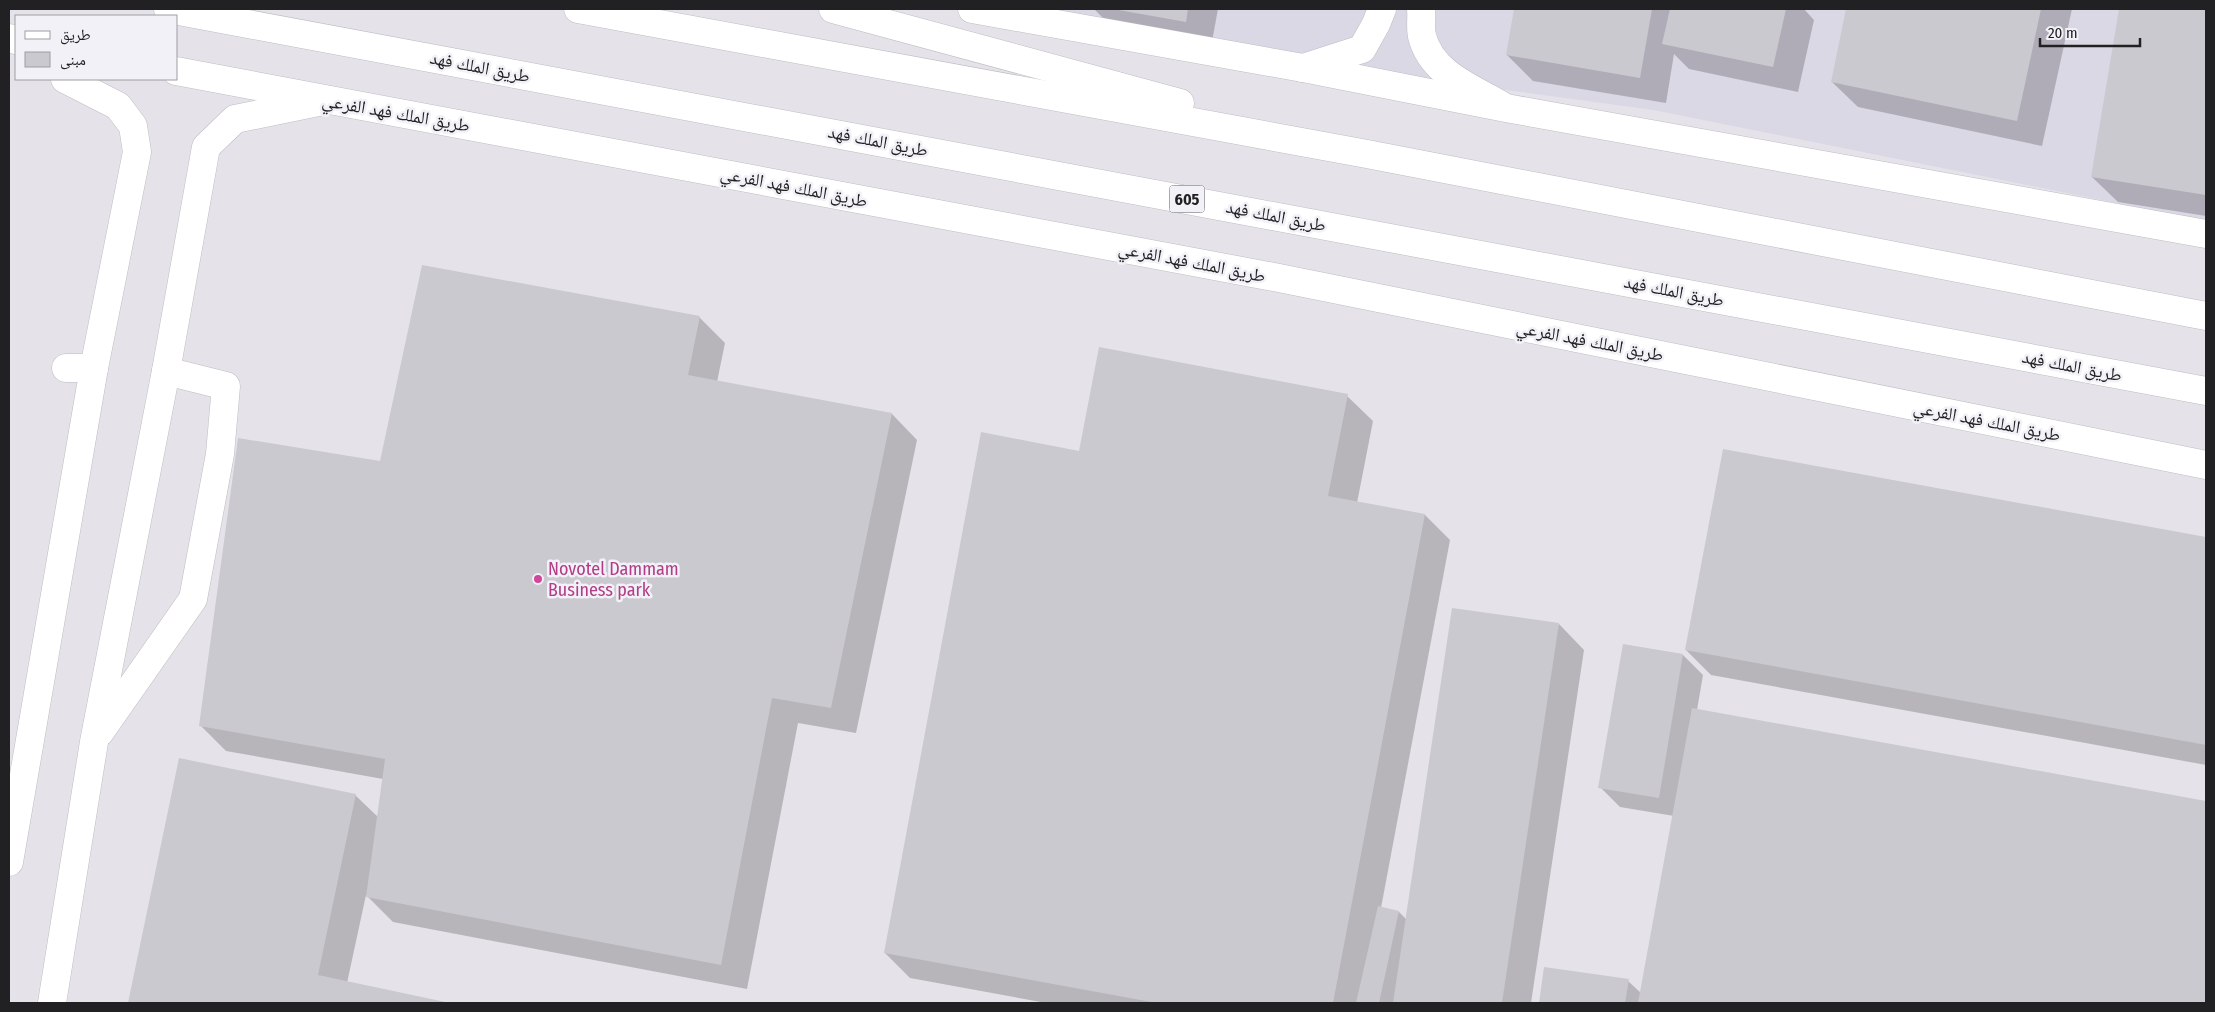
<svg xmlns="http://www.w3.org/2000/svg" width="2215" height="1012" viewBox="0 0 2215 1012" font-family="'Fira Sans Condensed','Noto Naskh Arabic',sans-serif">
  <rect width="100%" height="100%" fill="#e5e3e9"/>
  <!-- built -->
  <polygon fill="#dbd8e5" points="1022,9 2206,9 2206,221 1653,110 1358,70"/>
  <!-- shadow -->
  <g fill="#0003">
    <polygon points="1094,9 1218,9 1211,47 1116,31"/>
    <polygon points="1515,9 1804,9 1814,20 1798,92 1689,69 1674,54 1666,103 1533,81 1507,55"/>
    <polygon points="1848,9 2072,9 2042,146 1858,107 1832,82"/>
    <polygon points="2120,9 2206,9 2206,216 2118,202 2092,177"/>
    <polygon points="423,266 700,318 725,343 717,382 892,414 917,440 856,733 798,723 747,989 393,922 366,895 347,983 448,1003 129,1003 180,759 355,795 378,817 383,779 226,751 201,726 381,462"/>
    <polygon points="1347,396 1373,421 1357,503 1425,515 1450,540 1381,908 1399,912 1407,920 1559,624 1584,650 1531,1003 1046,1003 910,978 885,953 1080,452"/>
    <polygon points="1724,450 2206,538 2206,765 1711,675 1686,650"/>
    <polygon points="1683,655 1703,675 1697,710 2206,802 2206,1003 1540,1003 1545,968 1628,981 1641,993 1674,816 1620,807 1600,787"/>
  </g>
  <!-- building -->
  <g fill="#cac9cf">
    <polygon points="1113,9 1188,9 1186,22"/>
    <polygon points="1514,9 1652,9 1640,78 1506,55"/>
    <polygon points="1670,9 1786,9 1773,67 1662,44"/>
    <polygon points="1846,9 2041,9 2017,121 1831,82"/>
    <polygon points="2119,9 2206,9 2206,195 2091,177"/>
    <polygon points="422,265 700,316 688,375 892,413 831,708 772,698 721,965 366,897 385,759 199,726 238,438 380,461"/>
    <polygon points="1099,347 1348,394 1328,496 1425,514 1333,1003 1157,1003 884,953 981,432 1079,451"/>
    <polygon points="1723,449 2206,537 2206,745 1685,650"/>
    <polygon points="1452,608 1559,623 1502,1003 1393,1003"/>
    <polygon points="1623,644 1683,654 1659,798 1598,788"/>
    <polygon points="1692,708 2206,801 2206,1003 1638,1003"/>
    <polygon points="179,758 356,794 318,975 450,1003 128,1003"/>
    <polygon points="1378,906 1399,911 1379,1003 1356,1003"/>
    <polygon points="1544,967 1629,979 1625,1003 1539,1003"/>
  </g>
  <g fill="none" stroke-linecap="round" stroke-linejoin="round">
    <!-- minor casing -->
    <g stroke="#bebcc2" stroke-width="29">
      <g id="minor">
        <path d="M1421,9c1,8 -1,19 1,27 9,37 48,51 79,69"/>
        <polyline points="1303,68 1362,49 1376,24 1382,9"/>
        <polyline points="66,368 94,368"/>
        <polyline points="100,732 193,599 220,454 226,386 166,371"/>
        <polyline points="9,862 94,368 137,152 133,126 118,106 65,79"/>
        <polyline points="52,1003 94,742 166,371 206,147 235,119 328,100"/>
      </g>
    </g>
    <!-- major casing -->
    <g stroke="#bebcc2" stroke-width="29">
      <g id="major">
        <polyline points="972,9 1303,68 1506,108 2206,234"/>
        <polyline points="9,38 16,40"/>
        <polyline points="176,71 1279,278 2206,465"/>
      </g>
    </g>
    <!-- highway casing -->
    <g stroke="#bebcc2" stroke-width="29">
      <g id="highway">
        <polyline points="168,9 2206,391"/>
        <polyline points="578,9 1367,154 2206,316"/>
        <polyline points="833,9 1180,103"/>
      </g>
    </g>
    <!-- minor -->
    <use href="#minor" stroke="#fff" stroke-width="28"/>
    <!-- major -->
    <use href="#major" stroke="#fff" stroke-width="28"/>
    <!-- highway -->
    <use href="#highway" stroke="#fff" stroke-width="28"/>
  </g>
  <!-- markers -->
  <circle fill="#d1479c" stroke="#f2f1f7" stroke-width="2" cx="538" cy="579" r="5"/>
  <g text-anchor="middle" dominant-baseline="central" stroke-width="5" stroke-linejoin="round" paint-order="stroke">
    <!-- shield labels -->
    <rect fill="#f2f1f7" stroke="#605f62" stroke-width="1" x="1169.5" y="185.5" width="35" height="27" rx="4"/>
    <g font-size="16" font-weight="bold" fill="#212022">
      <text x="1187" y="199">605</text>
    </g>
    <!-- street labels -->
    <g font-size="18" fill="#212022" stroke="#f2f1f7">
      <text transform="translate(480 67) rotate(11)">طريق الملك فهد</text>
      <text transform="translate(396 113) rotate(10)">طريق الملك فهد الفرعي</text>
      <text transform="translate(878 141) rotate(11)">طريق الملك فهد</text>
      <text transform="translate(794 187) rotate(11)">طريق الملك فهد الفرعي</text>
      <text transform="translate(1276 216) rotate(11)">طريق الملك فهد</text>
      <text transform="translate(1192 262) rotate(11)">طريق الملك فهد الفرعي</text>
      <text transform="translate(1674 291) rotate(11)">طريق الملك فهد</text>
      <text transform="translate(1590 341) rotate(11)">طريق الملك فهد الفرعي</text>
      <text transform="translate(2072 366) rotate(11)">طريق الملك فهد</text>
      <text transform="translate(1987 421) rotate(11)">طريق الملك فهد الفرعي</text>
    </g>
    <!-- hotel labels -->
    <g font-size="18" fill="#b23c85" stroke="#f2f1f7" text-anchor="start">
      <text x="548" y="569">Novotel Dammam<tspan x="548" dy="21">Business park</tspan></text>
    </g>
  </g>
  <!-- border -->
  <rect width="2215" height="1012" fill="none" stroke="#212022" stroke-width="20"/>
  <!-- legend -->
  <rect x="15" y="15" width="162" height="65" fill="#f2f1f7" stroke="#9e9da2"/>
  <rect x="25" y="31" width="25" height="8" fill="#ffffff" stroke="#9e9da2"/>
  <text x="60" y="40" font-size="15" fill="#212022">طريق</text>
  <rect x="25" y="52" width="25" height="15" fill="#cac9cf" stroke="#9e9da2"/>
  <text x="60" y="65" font-size="15" fill="#212022">مبنى</text>
  <!-- scale -->
  <path d="M2040 38v8h100v-8" fill="none" stroke="#212022" stroke-width="2.5"/>
  <text x="2048" y="38" font-size="15" fill="#212022" stroke="#f2f1f7" stroke-width="4" paint-order="stroke">20 m</text>
</svg>
